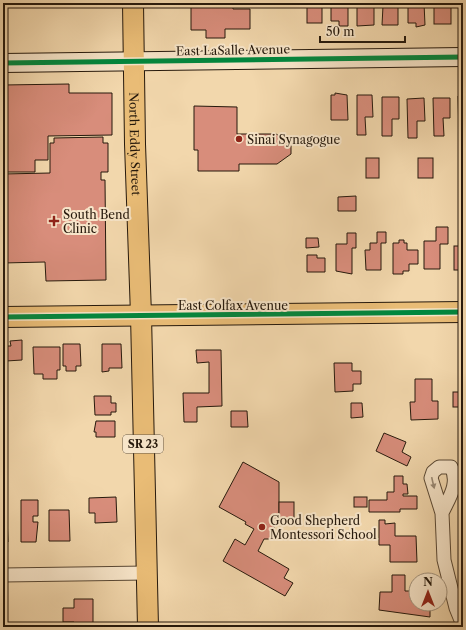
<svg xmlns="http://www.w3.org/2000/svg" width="466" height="630" viewBox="0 0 466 630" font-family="'Libre Caslon Text',serif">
  <rect width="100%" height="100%" fill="#f2d7ac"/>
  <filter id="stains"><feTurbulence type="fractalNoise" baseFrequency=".005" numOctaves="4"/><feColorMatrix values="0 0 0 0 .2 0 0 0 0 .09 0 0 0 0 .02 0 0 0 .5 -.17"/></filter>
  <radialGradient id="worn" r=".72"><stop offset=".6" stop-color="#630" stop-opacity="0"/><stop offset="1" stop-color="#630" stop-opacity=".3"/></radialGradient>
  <!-- building -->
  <g fill="#d88d7b" stroke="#26190c">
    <polygon points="158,3 282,3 282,4 233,4 233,9 250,9 250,29 225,29 225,38 206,38 206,30 191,30 191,5 158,5"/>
    <rect x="307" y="3" width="15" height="20"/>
    <polygon points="339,3 348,3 348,26 339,26 339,21 331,21 331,4"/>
    <polygon points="364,3 374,3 374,25 357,26 357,6 364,6"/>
    <polygon points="390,3 403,3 403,7 398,7 398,25 382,25 383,6 390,6"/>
    <polygon points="408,3 424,3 425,25 416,27 416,23 408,23"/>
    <rect x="434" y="3" width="17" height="21"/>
    <polygon points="460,3 463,3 463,23 461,23"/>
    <polygon points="69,84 69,93 112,93 112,135 48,136 48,160 35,160 35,172 3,172 3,85"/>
    <polygon points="335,93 347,95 348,120 331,120 331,95 335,95"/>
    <polygon points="357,95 372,95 373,117 365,117 366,135 357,135"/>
    <polygon points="458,96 463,96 463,135 459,135"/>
    <polygon points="382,97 399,97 399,119 392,119 392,136 382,136"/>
    <polygon points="424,98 425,121 417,121 417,138 408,138 407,99"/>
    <polygon points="433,98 450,98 450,118 443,118 444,136 434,136"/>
    <polygon points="194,106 237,107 237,134 276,134 291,143 291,154 277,164 239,164 239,171 198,171 198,150 194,150"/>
    <polygon points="103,137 103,143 108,143 108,172 101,172 101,180 105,180 106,280 46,281 45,262 3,263 3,174 50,173 50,143 54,143 54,138"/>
    <rect x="366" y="158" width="13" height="20"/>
    <rect x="418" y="158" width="15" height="20"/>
    <polygon points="356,196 356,211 338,211 338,197"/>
    <polygon points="436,227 448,227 448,244 440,244 440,269 424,269 424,241 436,241"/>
    <polygon points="377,232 386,232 386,243 381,243 381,270 366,270 365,250 370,250 370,243 377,243"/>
    <polygon points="347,233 356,233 356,248 352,248 352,274 336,271 336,244 347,244"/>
    <polygon points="306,238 318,238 319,247 306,248"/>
    <polygon points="399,240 404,240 404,243 407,243 407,250 418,250 418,264 409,264 409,271 403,271 403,274 393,274 393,243 399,243"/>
    <rect x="454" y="246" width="9" height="24"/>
    <polygon points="307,255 317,255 317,258 325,258 325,272 307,272"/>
    <polygon points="22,340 22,360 6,361 6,346 11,346 10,341"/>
    <polygon points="63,344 80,344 81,366 76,366 76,371 66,371 66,366 63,366"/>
    <polygon points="102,344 121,344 122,368 109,368 109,371 102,372"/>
    <polygon points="33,347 60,347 60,370 57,370 57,379 43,379 43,374 34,374"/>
    <polygon points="196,350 221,350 222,406 197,407 197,422 184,422 183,393 209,393 209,362 197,363"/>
    <polygon points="334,363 352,363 352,371 361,371 361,384 353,384 353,391 335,392"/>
    <polygon points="415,379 432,379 432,401 438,401 438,419 411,420 410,402 415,402"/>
    <rect x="453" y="392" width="10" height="15"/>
    <polygon points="94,396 111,396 111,403 116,403 116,412 111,412 111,415 95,415"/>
    <polygon points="351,403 362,403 363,417 351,418"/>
    <polygon points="231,411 247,411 248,427 231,427"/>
    <polygon points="96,421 115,421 115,437 96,437 96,432 94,432"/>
    <polygon points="384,433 406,442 402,452 411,457 407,466 376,451"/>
    <polygon points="243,462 279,482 279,519 274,519 274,539 264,539 258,551 289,569 284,578 293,583 285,596 223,561 235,539 245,545 254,529 245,524 246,522 219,507"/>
    <polygon points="394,476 403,476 403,484 407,484 408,494 403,494 403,496 417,496 417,509 400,509 400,512 369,512 369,500 387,500 387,492 394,492"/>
    <polygon points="116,497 117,522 95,523 95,513 89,513 89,498"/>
    <rect x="354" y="497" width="13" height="10"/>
    <polygon points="21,500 38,500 38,516 33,516 33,522 38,522 36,542 21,542"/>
    <rect x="279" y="502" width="15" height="17"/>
    <polygon points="49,510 69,510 70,541 49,541"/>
    <polygon points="3,512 5,512 5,515 7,515 8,542 3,542"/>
    <polygon points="379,520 385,520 385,524 395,523 395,536 416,536 417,562 390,562 390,545 379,545"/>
    <polygon points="392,575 405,575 405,591 416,591 416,604 430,604 430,617 379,610 380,592 392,592"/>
    <polygon points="74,599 93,599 93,627 74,627 74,622 63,622 63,608 74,608"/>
  </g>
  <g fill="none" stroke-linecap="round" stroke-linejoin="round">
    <!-- street casing -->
    <g stroke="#594834" stroke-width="15">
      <g id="street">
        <path d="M442,513c7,-15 18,-30 9,-46h-12l-6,5 -2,6 11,35 2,47 12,48 7,17"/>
        <polyline points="3,575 147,573"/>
      </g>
    </g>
    <!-- secondary casing -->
    <g stroke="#26190c" stroke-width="20">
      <polyline id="secondary" points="3,63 463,57"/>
    </g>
    <!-- primary casing -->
    <g stroke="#26190c" stroke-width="22">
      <g id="primary">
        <path id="s1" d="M133,3l2,141 6,171 7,312"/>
        <polyline points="3,317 463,312"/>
      </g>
    </g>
    <!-- street -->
    <use href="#street" stroke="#f7e5c9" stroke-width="13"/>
    <!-- secondary -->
    <use href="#secondary" stroke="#f7e5c9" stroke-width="18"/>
    <!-- primary -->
    <use href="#primary" stroke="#e9bc76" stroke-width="20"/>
    <!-- cycleway casing -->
    <g stroke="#f7e5c9" stroke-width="8">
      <g id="cycleway">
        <polyline points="3,63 463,57"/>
        <polyline points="3,317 463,312"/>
      </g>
    </g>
    <!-- cycleway -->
    <use href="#cycleway" stroke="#00873e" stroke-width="5"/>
  </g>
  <!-- one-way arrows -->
  <defs><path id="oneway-solid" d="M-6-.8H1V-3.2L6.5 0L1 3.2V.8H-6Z"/></defs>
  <use fill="#998974" href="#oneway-solid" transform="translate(433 483) rotate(77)"/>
  <!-- markers -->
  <g fill="#8f2418" stroke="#f7e5c9" stroke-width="1.5">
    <circle cx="239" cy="139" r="4"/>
    <path d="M52 215h4v4h4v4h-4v4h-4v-4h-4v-4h4z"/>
    <circle cx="262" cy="527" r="4"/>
  </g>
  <g text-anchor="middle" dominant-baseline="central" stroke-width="4" stroke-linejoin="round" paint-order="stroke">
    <!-- shield labels -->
    <rect fill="#f7e5c9" stroke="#655645" stroke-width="1" x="123" y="435" width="40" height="18" rx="3"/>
    <g font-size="11" font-weight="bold" fill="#26190c">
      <text x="143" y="444">SR 23</text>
    </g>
    <!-- street labels -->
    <g font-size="12" fill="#26190c" stroke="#f7e5c9">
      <text transform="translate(233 50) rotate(-1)">East LaSalle Avenue</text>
      <text stroke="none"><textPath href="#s1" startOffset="141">North Eddy Street</textPath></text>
      <text x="233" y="305">East Colfax Avenue</text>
    </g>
    <!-- poi labels -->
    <g font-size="12" fill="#26190c" stroke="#f7e5c9" text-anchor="start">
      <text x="247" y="139">Sinai Synagogue</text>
      <text x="63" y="214">South Bend<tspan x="63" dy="14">Clinic</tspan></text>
      <text x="270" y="520">Good Shepherd<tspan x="270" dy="14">Montessori School</tspan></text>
    </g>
  </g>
  <!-- margin -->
  <rect width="466" height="630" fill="none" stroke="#f2d7ac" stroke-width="16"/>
  <rect x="4" y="4" width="458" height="622" fill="none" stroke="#26190c" stroke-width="2"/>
  <rect x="8" y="8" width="450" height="614" fill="none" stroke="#26190c"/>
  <!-- north arrow -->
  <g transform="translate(428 592)"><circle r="19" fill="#f7e5c9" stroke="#a3937d"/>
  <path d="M0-3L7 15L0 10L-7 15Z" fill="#8f2418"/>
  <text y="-6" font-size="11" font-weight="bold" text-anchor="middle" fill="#26190c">N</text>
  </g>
  <!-- scale -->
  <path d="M320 36v6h85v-6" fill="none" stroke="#26190c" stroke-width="2"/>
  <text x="326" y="36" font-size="12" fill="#26190c" stroke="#f7e5c9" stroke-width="3" paint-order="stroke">50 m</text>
  <rect width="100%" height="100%" filter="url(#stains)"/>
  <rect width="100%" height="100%" fill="url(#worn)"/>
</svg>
